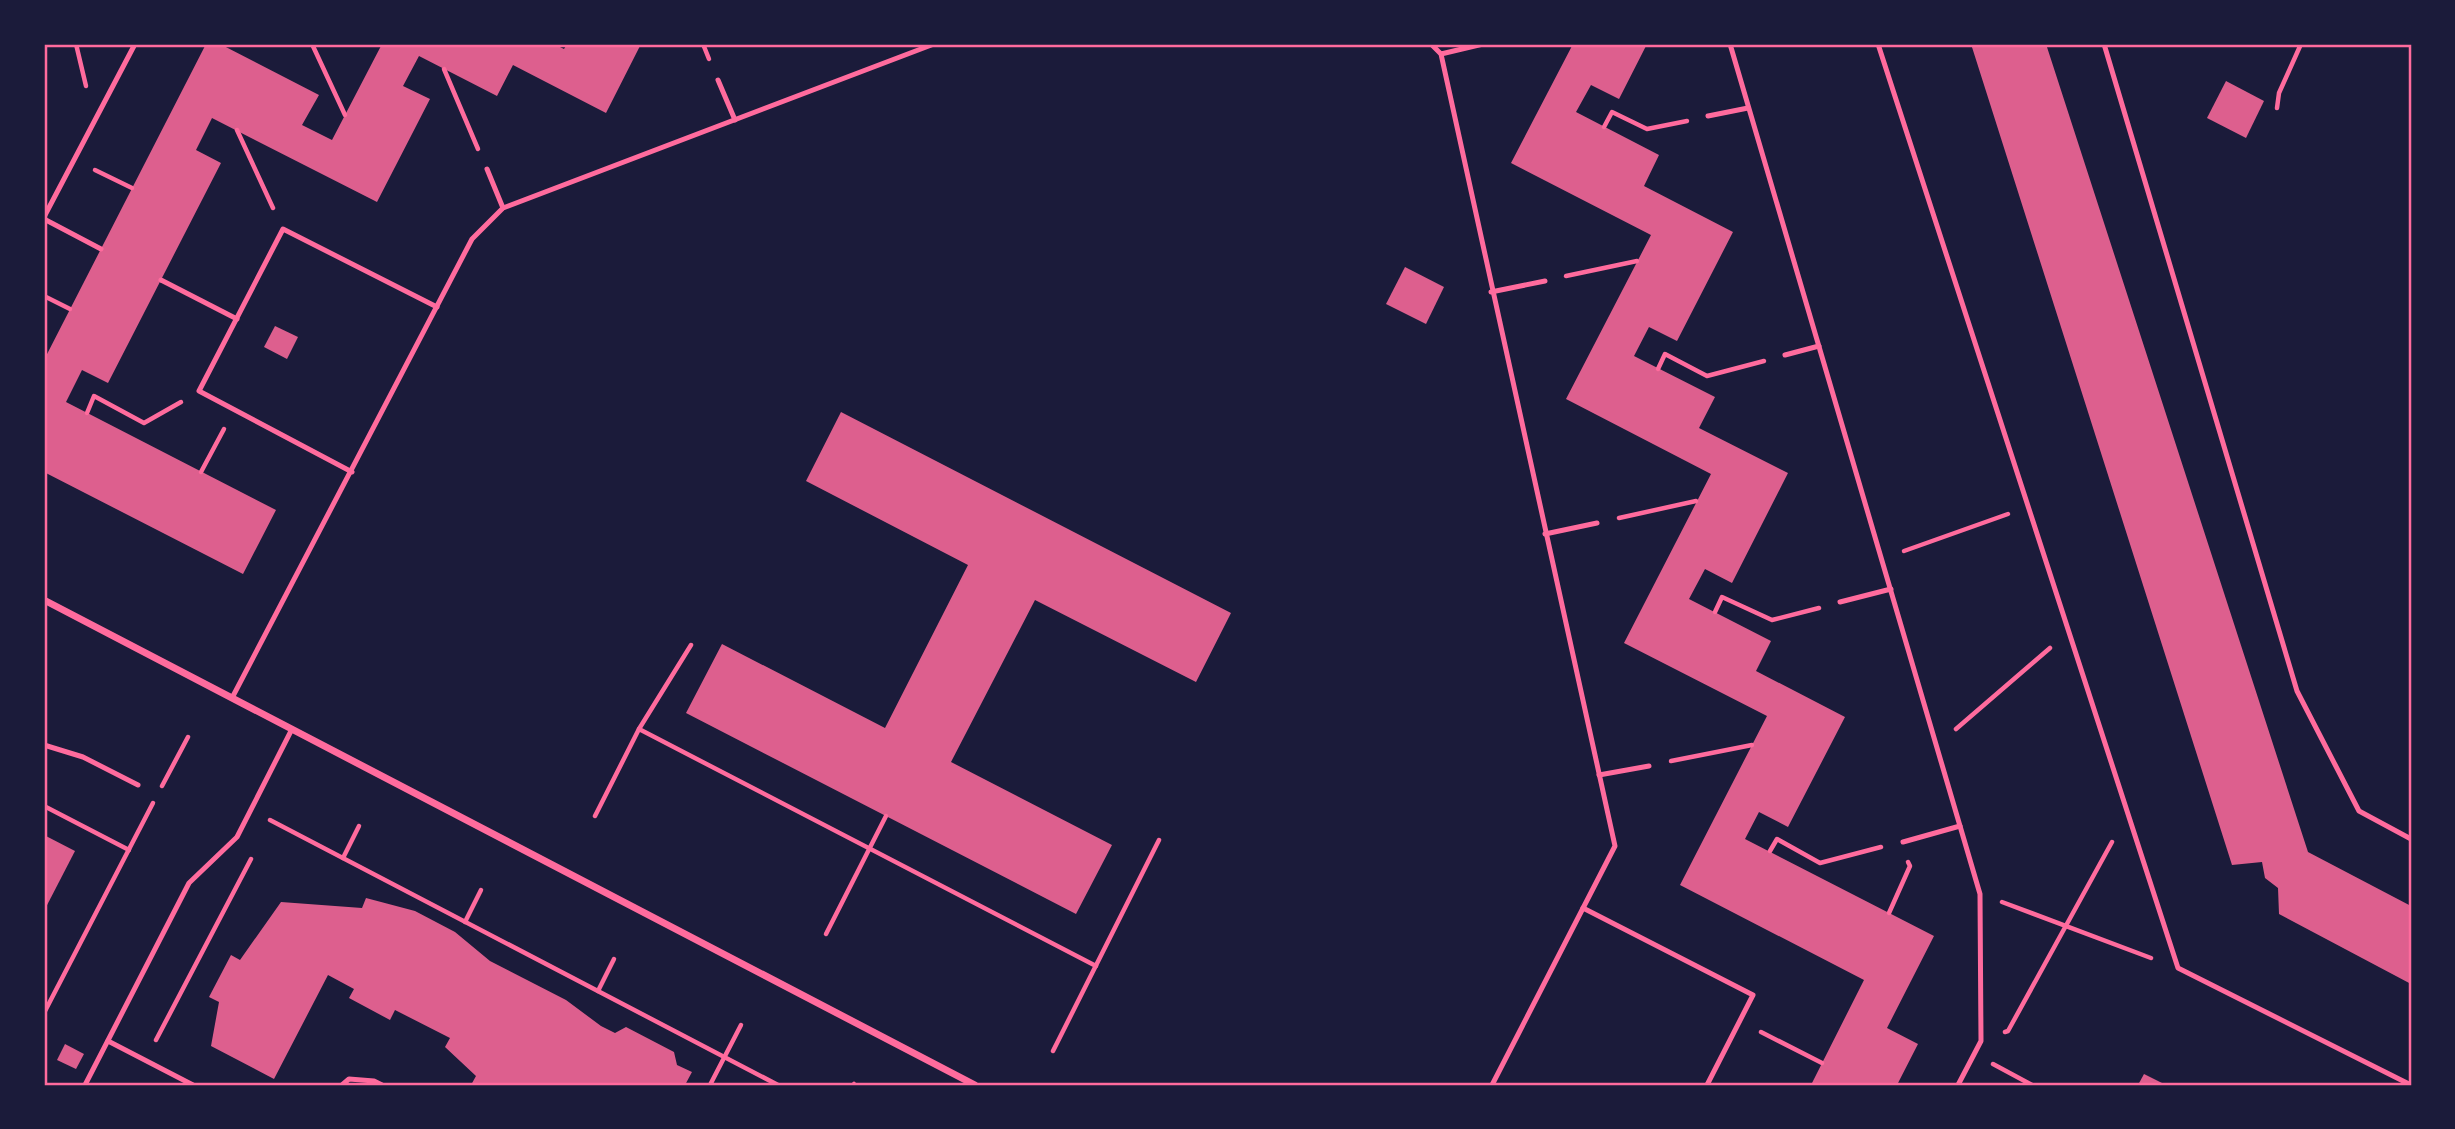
<svg xmlns="http://www.w3.org/2000/svg" width="2455" height="1129" viewBox="0 0 2455 1129" font-family="'Nunito Sans',sans-serif">
  <rect width="100%" height="100%" fill="#1b1b3a"/>
  <!-- building -->
  <g fill="#dd5f8e">
    <polygon points="206,44 220,44 319,95 302,125 332,140 382,44 554,44 564,49 567,44 641,44 606,113 513,65 497,96 419,56 403,86 430,99 377,202 212,118 196,150 221,163 108,383 82,370 66,402 276,510 243,574 44,472 44,360"/>
    <polygon points="1573,44 1647,44 1619,99 1591,85 1576,112 1659,155 1644,186 1733,232 1677,341 1649,327 1634,356 1715,397 1699,428 1788,473 1732,583 1705,569 1689,599 1771,641 1756,671 1845,717 1788,827 1759,812 1745,839 1934,936 1887,1028 1918,1044 1897,1085 1811,1085 1864,980 1680,885 1767,716 1624,643 1711,474 1566,399 1651,235 1511,163"/>
    <polygon points="1971,44 2046,44 2308,852 2411,906 2411,984 2279,914 2278,888 2265,878 2262,862 2232,865"/>
    <polygon points="2226,81 2264,101 2246,138 2207,118"/>
    <polygon points="1405,267 1444,287 1426,324 1386,304"/>
    <polygon points="275,326 298,337 287,359 264,347"/>
    <polygon points="841,412 1231,613 1196,682 1035,600 951,762 1112,845 1076,914 686,713 722,644 885,728 968,565 806,481"/>
    <polygon points="44,835 75,851 44,911"/>
    <polygon points="366,898 415,911 455,932 490,961 566,1000 601,1026 615,1033 626,1027 674,1052 677,1065 692,1072 685,1085 471,1085 476,1076 445,1047 450,1038 395,1010 390,1020 349,998 354,989 328,975 274,1079 211,1046 219,1002 209,997 231,955 240,960 281,902 362,908"/>
    <polygon points="65,1044 84,1054 76,1069 57,1060"/>
    <polygon points="2144,1074 2166,1085 2138,1085"/>
  </g>
  <g fill="none" stroke-linecap="round" stroke-linejoin="round">
    <!-- path -->
    <g stroke="#ff6b9d" stroke-width="4.5">
      <polyline points="76,44 86,86"/>
      <polyline points="312,44 345,115"/>
      <polyline points="703,44 709,59"/>
      <polyline points="444,69 478,149"/>
      <polyline points="2277,108 2279,93 2301,44"/>
      <polyline points="1604,127 1612,112 1647,129 1687,121"/>
      <polyline points="237,130 273,208"/>
      <polyline points="95,170 132,188"/>
      <polyline points="1566,276 1637,261"/>
      <polyline points="44,296 70,309"/>
      <polyline points="1658,369 1665,354 1707,376 1764,361"/>
      <polyline points="87,413 94,396 144,423 181,402"/>
      <polyline points="201,472 224,429"/>
      <polyline points="1619,518 1696,501"/>
      <polyline points="1904,551 2008,514"/>
      <polyline points="1715,612 1722,597 1772,620 1819,608"/>
      <polyline points="639,729 1096,966"/>
      <polyline points="1956,729 2050,648"/>
      <polyline points="1671,761 1752,745"/>
      <polyline points="162,786 188,737"/>
      <polyline points="44,806 129,850"/>
      <polyline points="595,816 639,729 691,645"/>
      <polyline points="270,820 778,1085"/>
      <polyline points="1770,851 1777,839 1820,863 1881,847"/>
      <polyline points="343,858 359,826"/>
      <polyline points="2002,902 2151,958"/>
      <polyline points="1889,913 1910,866 1908,862"/>
      <polyline points="465,922 481,890"/>
      <polyline points="826,934 886,816"/>
      <polyline points="598,991 614,959"/>
      <polyline points="44,1013 153,803"/>
      <polyline points="1761,1032 1822,1063"/>
      <polyline points="2005,1032 2008,1031 2112,842"/>
      <polyline points="156,1040 251,859"/>
      <polyline points="1053,1051 1159,840"/>
      <polyline points="1993,1064 2032,1085"/>
      <polyline points="710,1085 741,1025"/>
      <polyline points="853,1085 854,1084"/>
    </g>
    <!-- service -->
    <g stroke="#ff6b9d" stroke-width="5">
      <polyline points="1431,44 1441,54 1615,846 1492,1085"/>
      <polyline points="1730,44 1980,894 1981,1041 1958,1085"/>
      <polyline points="1878,44 2178,968 2411,1085"/>
      <polyline points="2104,44 2297,691 2359,811 2411,839"/>
      <polyline points="1441,54 1483,44"/>
      <polyline points="718,80 735,120"/>
      <polyline points="1708,116 1748,108"/>
      <polyline points="487,169 503,208"/>
      <polyline points="44,217 135,44"/>
      <polyline points="44,219 101,249"/>
      <polyline points="161,280 237,319"/>
      <polyline points="1491,292 1545,281"/>
      <polyline points="1785,355 1819,346"/>
      <polyline points="352,472 199,391 283,229 437,307"/>
      <polyline points="1545,534 1597,523"/>
      <polyline points="1840,602 1891,589"/>
      <polyline points="232,698 472,239 503,208 934,44"/>
      <polyline points="44,745 83,757 138,785"/>
      <polyline points="1599,775 1649,766"/>
      <polyline points="1903,842 1960,826"/>
      <polyline points="1583,908 1753,995 1707,1085"/>
      <polyline points="108,1041 193,1085"/>
      <polyline points="85,1085 189,883 237,837 292,729"/>
      <polyline points="342,1085 349,1079 374,1081 382,1085"/>
    </g>
    <!-- minor -->
    <polyline stroke="#ff6b9d" stroke-width="7" points="44,600 975,1085"/>
  </g>
  <!-- border -->
  <rect width="2455" height="1129" fill="none" stroke="#1b1b3a" stroke-width="91"/>
  <rect x="46" y="46" width="2364" height="1038" fill="none" stroke="#ff6b9d" stroke-width="2.5"/>
</svg>
